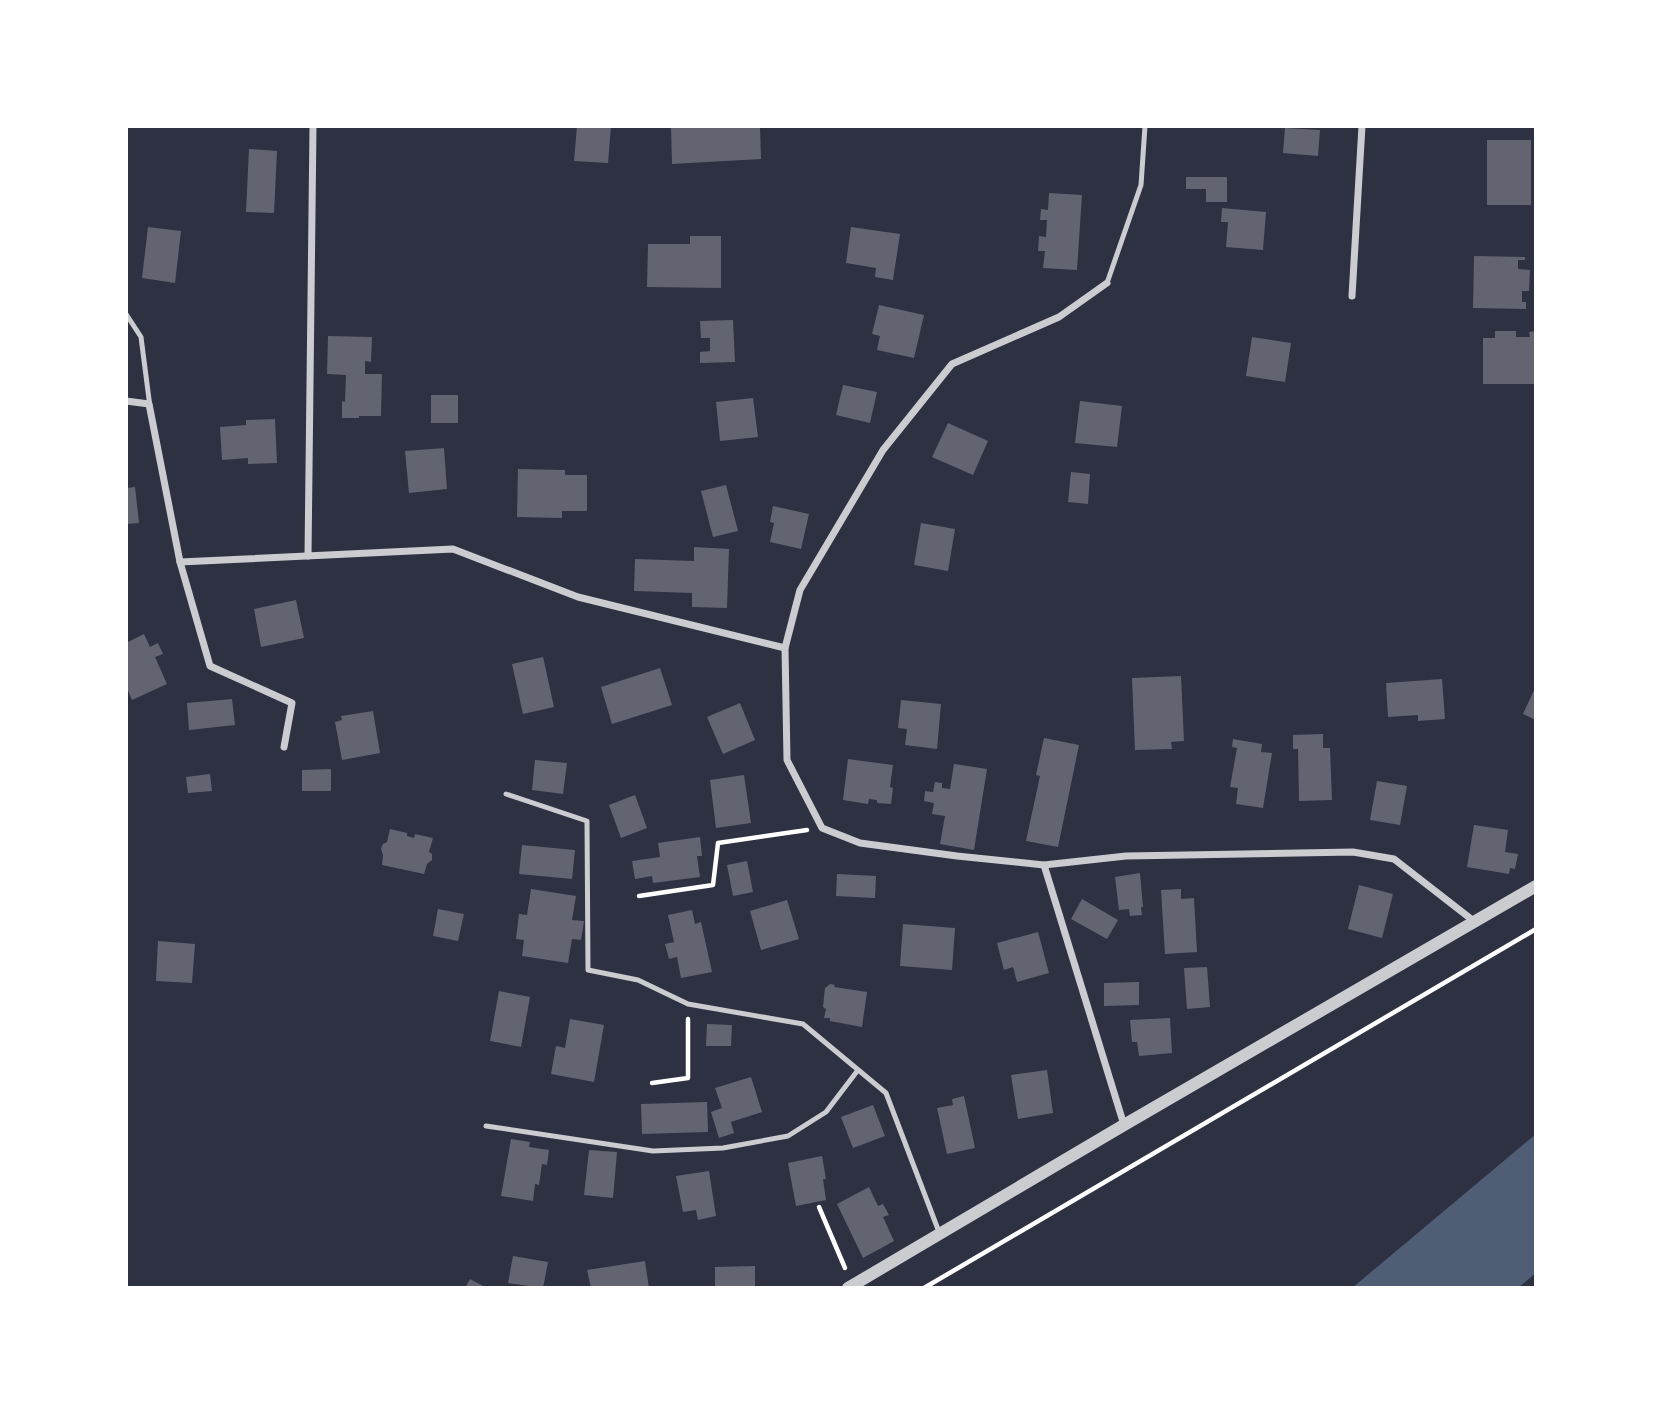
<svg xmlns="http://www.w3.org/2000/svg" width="1662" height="1414" viewBox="0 0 1662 1414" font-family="'Noto Sans',sans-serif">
  <rect width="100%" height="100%" fill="#2d3142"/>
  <!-- water -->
  <polygon fill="#4f5d75" points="1536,1134 1536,1273 1518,1288 1352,1288"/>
  <!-- building -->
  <g fill="#626471">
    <polygon points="577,126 611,126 608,163 574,161"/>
    <polygon points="711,126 760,126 761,159 672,164 671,127"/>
    <polygon points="1285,128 1320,130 1318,156 1283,153"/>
    <rect x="1487" y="140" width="44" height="65"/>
    <polygon points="249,149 277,151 274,213 246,212"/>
    <polygon points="1186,177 1227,177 1227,202 1206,202 1206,189 1186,189"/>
    <polygon points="1049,193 1082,195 1077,270 1043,268 1045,251 1038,251 1039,236 1046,237 1047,220 1040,220 1041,209 1048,210"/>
    <polygon points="1222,208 1266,212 1263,250 1226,247 1228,222 1221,222"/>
    <polygon points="148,227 181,231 175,283 142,278"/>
    <polygon points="851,227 900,234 893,280 875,277 876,268 846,263"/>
    <polygon points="690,236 721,236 721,288 647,287 648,244 690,244"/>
    <polygon points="1474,256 1525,257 1525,260 1518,260 1518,269 1530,270 1529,291 1522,291 1522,302 1526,302 1526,309 1473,308"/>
    <polygon points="879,305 924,315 914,358 877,350 880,336 872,334"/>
    <polygon points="733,320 735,362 700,363 700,352 710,351 710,338 701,338 700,321"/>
    <polygon points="1495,331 1516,331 1516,337 1530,337 1529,332 1536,331 1536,384 1483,384 1483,338 1495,338"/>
    <polygon points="328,336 372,337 371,362 365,361 365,374 382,374 381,416 359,416 359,418 342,418 342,401 345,402 346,375 327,374"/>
    <polygon points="1252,337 1291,343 1285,382 1246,376"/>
    <polygon points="843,385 877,392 870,423 836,415"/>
    <rect x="431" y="395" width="27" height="28"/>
    <polygon points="753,398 758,437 720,441 716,402"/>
    <polygon points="1080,401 1122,406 1117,447 1075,443"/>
    <polygon points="275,419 277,463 248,464 248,458 222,460 220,427 246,425 246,420"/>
    <polygon points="948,423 988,441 973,475 932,457"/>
    <polygon points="444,448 447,489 409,493 405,451"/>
    <polygon points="518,469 565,470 565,475 587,475 587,511 562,511 562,518 517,517"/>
    <polygon points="1071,472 1090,474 1088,504 1068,502"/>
    <polygon points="726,485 738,531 713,537 701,491"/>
    <polygon points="135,487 139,523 126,524 126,488"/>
    <polygon points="773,506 809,514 801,549 770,542 774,523 770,522"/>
    <polygon points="921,523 955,529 948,571 914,565"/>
    <polygon points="694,547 729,549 727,608 692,607 692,593 634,591 635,559 694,561"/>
    <polygon points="296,600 304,638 261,647 254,609"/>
    <polygon points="144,634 150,647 158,643 163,654 155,657 167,684 132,700 126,686 126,643"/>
    <polygon points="543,657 554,707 523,714 512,664"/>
    <polygon points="660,668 672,705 612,724 601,687"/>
    <polygon points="1181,676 1184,741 1171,742 1172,749 1135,750 1132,678"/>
    <polygon points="1442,679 1445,719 1418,721 1418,715 1388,717 1386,683"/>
    <polygon points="1536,686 1536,720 1523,714"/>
    <polygon points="232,699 235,725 189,730 187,703"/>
    <polygon points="901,700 941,704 937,749 905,745 907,729 898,728"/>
    <polygon points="740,703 755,740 723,754 707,717"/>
    <polygon points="373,711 380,753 342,760 335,722 342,720 341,716"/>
    <polygon points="1323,734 1323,748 1330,748 1332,800 1299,801 1298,749 1293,749 1293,735"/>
    <polygon points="1044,738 1079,745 1058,847 1026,841 1040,776 1036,775"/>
    <polygon points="1233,739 1262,744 1261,752 1272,753 1263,808 1236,804 1238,788 1230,787 1237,748 1232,747"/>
    <polygon points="848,759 893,765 890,787 893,788 891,804 877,803 877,800 869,799 868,804 843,800"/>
    <polygon points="535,760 567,763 563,794 532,790"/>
    <polygon points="954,764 987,769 974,850 940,844 945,816 932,814 934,803 924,801 925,791 933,792 935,782 942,783 942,788 950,789"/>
    <polygon points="331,769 331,791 302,791 302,770"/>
    <polygon points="210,774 212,791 188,793 186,777"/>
    <polygon points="744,775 751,823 716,828 710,780"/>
    <polygon points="1377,781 1407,786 1400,825 1370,820"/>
    <polygon points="635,795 647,828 621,838 609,805"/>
    <polygon points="1474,825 1508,830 1505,852 1518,854 1515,869 1510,868 1509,874 1467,867"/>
    <polygon points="390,829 407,833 407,836 414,838 415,834 433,838 429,852 432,854 432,860 427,864 424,874 382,865 383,855 381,849 383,844 387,842"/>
    <polygon points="700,837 702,856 697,856 700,877 653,883 652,876 635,879 632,861 660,857 658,843"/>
    <polygon points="522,845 575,850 572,879 519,874"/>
    <polygon points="747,861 753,892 733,896 727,865"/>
    <polygon points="1140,873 1143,907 1141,907 1142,915 1130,916 1129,909 1119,910 1115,877"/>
    <polygon points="837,874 876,876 875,898 836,896"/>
    <polygon points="1359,885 1393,894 1382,938 1348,929"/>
    <polygon points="531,889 576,896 572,920 584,921 581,940 572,939 568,963 522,956 524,940 516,939 519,914 527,915"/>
    <polygon points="1181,889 1181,899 1194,898 1197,952 1165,954 1161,890"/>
    <polygon points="1082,899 1118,920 1107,939 1071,919"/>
    <polygon points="787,900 799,939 761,950 750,911"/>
    <polygon points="438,909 464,914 458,941 433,936"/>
    <polygon points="692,910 695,924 701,922 712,972 681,978 677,957 669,959 665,944 674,942 668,915"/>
    <polygon points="903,924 955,928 952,970 900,966"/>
    <polygon points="1038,932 1049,973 1017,982 1013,967 1004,970 997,943"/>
    <polygon points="158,941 195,944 192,983 156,981"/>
    <polygon points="1207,967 1210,1007 1187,1009 1184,968"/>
    <polygon points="1139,982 1139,1005 1104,1006 1104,983"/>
    <polygon points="830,984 835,985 834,987 867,992 862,1027 830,1021 830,1018 824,1018 826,1009 823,1007 825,988"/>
    <polygon points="499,991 530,997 521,1047 490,1041"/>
    <polygon points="1170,1018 1172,1053 1139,1056 1137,1042 1132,1042 1130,1020"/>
    <polygon points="570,1019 604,1025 594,1082 551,1074 556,1046 565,1048"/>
    <polygon points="707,1024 732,1025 731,1046 706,1046"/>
    <polygon points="1047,1070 1053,1113 1018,1119 1011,1075"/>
    <polygon points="751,1077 762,1112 731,1122 734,1133 719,1138 711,1112 722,1108 715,1088"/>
    <polygon points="964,1096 975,1148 947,1154 937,1108 953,1105 952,1099"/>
    <polygon points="707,1102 708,1132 642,1134 641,1104"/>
    <polygon points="873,1105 885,1136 853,1148 841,1117"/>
    <polygon points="511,1139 530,1142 529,1147 549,1150 547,1165 542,1164 539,1185 535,1184 533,1201 501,1196"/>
    <polygon points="589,1150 617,1152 613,1198 584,1195"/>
    <polygon points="822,1156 826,1179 823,1179 826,1200 796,1206 788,1163"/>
    <polygon points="709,1171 716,1216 698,1220 696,1210 683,1212 676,1176"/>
    <polygon points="869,1187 878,1206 883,1204 889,1215 883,1217 894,1241 863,1258 837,1204"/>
    <polygon points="513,1256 548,1262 543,1288 508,1283"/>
    <polygon points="645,1261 649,1288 591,1288 587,1270"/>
    <polygon points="755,1266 755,1288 715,1288 715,1267"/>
    <polygon points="470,1279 487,1288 465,1288"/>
  </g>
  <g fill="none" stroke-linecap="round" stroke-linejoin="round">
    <!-- path -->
    <g stroke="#fff" stroke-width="4.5">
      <polyline points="639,896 713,885 718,843 807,830"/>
      <polyline points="652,1083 688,1078 688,1019"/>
      <polyline points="819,1207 845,1268"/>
      <polyline points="924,1288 1536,929"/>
    </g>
    <!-- service -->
    <g stroke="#caccd0" stroke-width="5">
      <polyline points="1107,283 1141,185 1145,126"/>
      <polyline points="126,314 141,337 150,407"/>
      <polyline points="506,794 587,821 588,970 638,980 688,1004 803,1024 886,1093 939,1232"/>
      <polyline points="486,1126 653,1151 723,1148 788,1136 826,1112 858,1070"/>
    </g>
    <!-- minor -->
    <g stroke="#caccd0" stroke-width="7">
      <polyline points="1107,283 1059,317 952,364 883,450 800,590 785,648 787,760 822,828 860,843 957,856 1044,865 1126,856 1353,852 1394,859 1475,922"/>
      <polyline points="1352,296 1362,126"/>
      <polyline points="126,401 149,404 180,562 453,549 578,597 785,648"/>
      <polyline points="308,556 313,126"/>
      <polyline points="180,562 210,666 292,703 284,747"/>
      <polyline points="1044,865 1124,1125"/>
    </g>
    <!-- tertiary -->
    <polyline stroke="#caccd0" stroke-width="12" points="848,1288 1124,1125 1536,886"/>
  </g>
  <!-- border -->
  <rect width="1662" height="1414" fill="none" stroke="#ffffff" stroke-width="256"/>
</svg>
